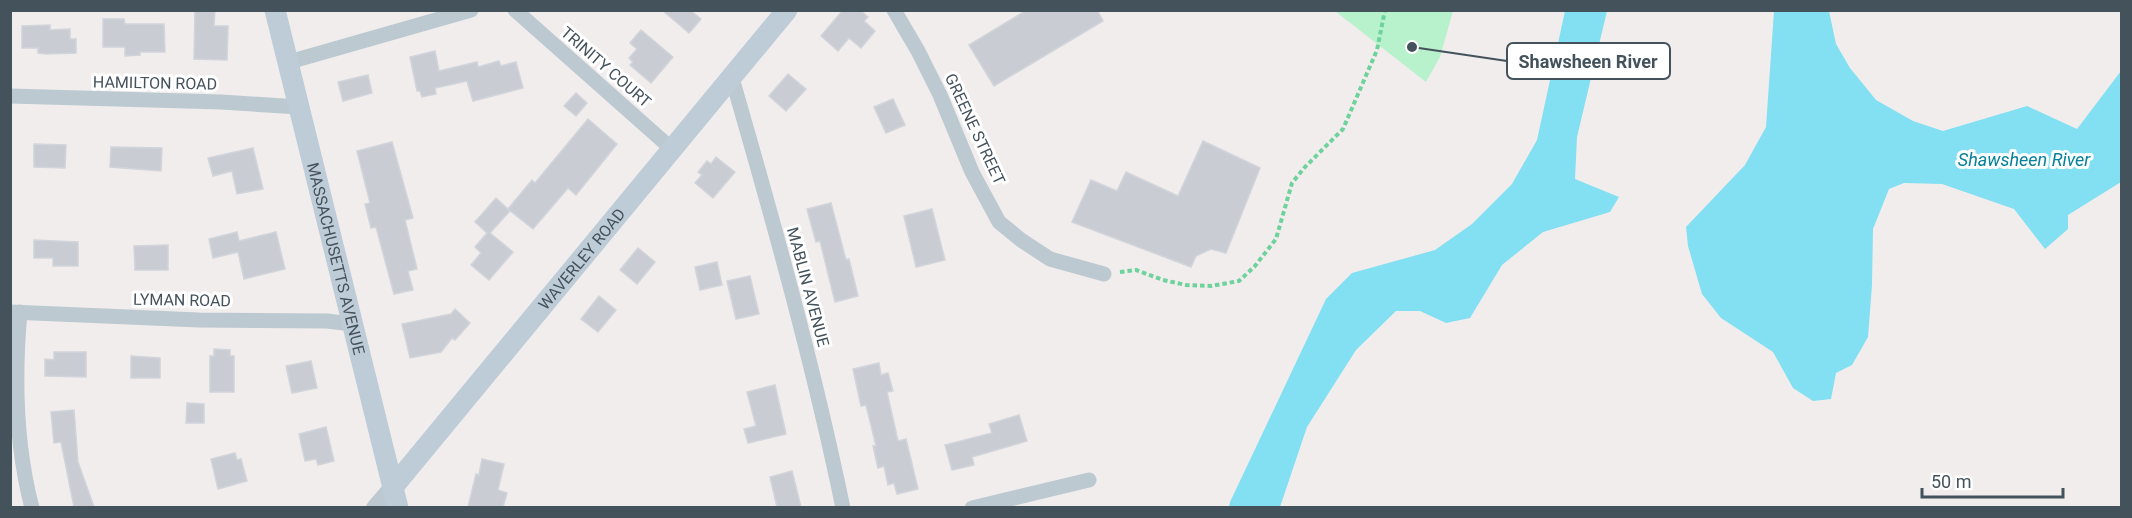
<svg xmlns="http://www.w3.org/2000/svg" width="2132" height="518" viewBox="0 0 2132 518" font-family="Roboto,sans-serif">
  <rect width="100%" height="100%" fill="#f1eded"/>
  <!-- green -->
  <polygon fill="#b8f2cc" points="1335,11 1453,11 1440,57 1426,82"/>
  <!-- water -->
  <g fill="#82e0f2">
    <polygon points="1565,11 1607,11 1577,137 1575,179 1619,197 1610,212 1543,232 1502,265 1470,318 1446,323 1420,311 1396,311 1356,350 1307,427 1280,507 1229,507 1230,502 1326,299 1352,273 1435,250 1472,224 1512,184 1537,140"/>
    <polygon points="1774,11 1829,11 1836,44 1850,68 1876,100 1913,121 1943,131 2027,106 2077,129 2121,71 2121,182 2068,215 2068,229 2045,249 2014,209 1942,184 1904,183 1889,189 1873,229 1872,285 1868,337 1852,365 1836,373 1831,399 1813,401 1793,388 1773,352 1721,318 1702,294 1688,246 1686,227 1745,165 1766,127"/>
  </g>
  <!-- building -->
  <g fill="#c9cdd3" stroke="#d1d4da" stroke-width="1.5">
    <polygon points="195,10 215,10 214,26 228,26 227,60 194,59"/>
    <polygon points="662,10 690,10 701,19 689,33"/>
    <polygon points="843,10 860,10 868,17 864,21 875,31 861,48 849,38 838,51 821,36"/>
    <polygon points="1027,10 1097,10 1103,21 994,86 969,45"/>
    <polygon points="103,19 124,19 125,24 164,24 165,52 140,52 140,55 125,56 125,47 103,47"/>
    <polygon points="50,25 50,30 70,29 70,39 76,39 76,53 46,54 38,53 38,48 22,48 22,26"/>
    <polygon points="641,30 673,57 651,83 630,65 633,62 629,58 637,49 630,43"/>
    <polygon points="435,51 439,71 477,62 478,67 499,61 501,66 516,62 523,88 473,101 467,81 435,88 436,94 422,97 420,91 417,91 410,57"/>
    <polygon points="788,74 806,89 786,111 769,96"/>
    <polygon points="368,75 372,93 343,101 338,82"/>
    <polygon points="576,93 587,103 576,116 564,106"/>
    <polygon points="893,99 905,125 886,133 874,107"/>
    <polygon points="588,119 617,144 576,195 568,188 533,229 508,209 532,180 535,183"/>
    <polygon points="1203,141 1260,168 1226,253 1211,249 1196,256 1191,267 1072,222 1091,180 1117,191 1126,172 1178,196"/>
    <polygon points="392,142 413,218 405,220 417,269 408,271 413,290 394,294 376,227 371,228 365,204 370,203 357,151"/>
    <polygon points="34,144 66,145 65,168 34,167"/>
    <polygon points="111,147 162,148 161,171 110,167"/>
    <polygon points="253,148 263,189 237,194 232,171 213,176 208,158"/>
    <polygon points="716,157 735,172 713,198 695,183 702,175 698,172 707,161 711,164"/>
    <polygon points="496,198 510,211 490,233 513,252 489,280 471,265 481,253 475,247 487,233 475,222"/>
    <polygon points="831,203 846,260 849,259 858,296 835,302 820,241 816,242 807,209"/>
    <polygon points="932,209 945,260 916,267 904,216"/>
    <polygon points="237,232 239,241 276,232 285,269 244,279 238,252 213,258 209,239"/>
    <polygon points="34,240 78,242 78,266 53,266 53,258 34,258"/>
    <polygon points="168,245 168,270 135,270 134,246"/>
    <polygon points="638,248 655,262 637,284 620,270"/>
    <polygon points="717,262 722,285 700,290 695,267"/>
    <polygon points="750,276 759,314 736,319 727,281"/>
    <polygon points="599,296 616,310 598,332 581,319"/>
    <polygon points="455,309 470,323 455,340 452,338 441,352 410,358 402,324 451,314"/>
    <polygon points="214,349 230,350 230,356 234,356 234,392 210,392 210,356 214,356"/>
    <polygon points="54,352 86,352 86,377 45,376 45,359 54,360"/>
    <polygon points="131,356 160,358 160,378 131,378"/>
    <polygon points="311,361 317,388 292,393 286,366"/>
    <polygon points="879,363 881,375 888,373 893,391 887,392 898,441 906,439 918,489 897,494 894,483 888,485 884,466 878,468 873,446 876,446 866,405 861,406 853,369"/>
    <polygon points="775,385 786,434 748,443 744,429 756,426 747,392"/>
    <polygon points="187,403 204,404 204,423 186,423"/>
    <polygon points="74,410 78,462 94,507 74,507 61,442 54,443 51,412"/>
    <polygon points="1019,415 1027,441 972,457 974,465 952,470 945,445 992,433 989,424"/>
    <polygon points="326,427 334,461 318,465 316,459 305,461 299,434"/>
    <polygon points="235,453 237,460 241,459 247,481 218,489 211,459"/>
    <polygon points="482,459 504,464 498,490 507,493 503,507 468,507 476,474 479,475"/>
    <polygon points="792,471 801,507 777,507 770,477"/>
  </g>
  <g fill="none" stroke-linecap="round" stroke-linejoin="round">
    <!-- path -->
    <polyline stroke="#6dd29c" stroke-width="4" stroke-dasharray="4.5 3" stroke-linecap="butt" points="1120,272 1136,270 1163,280 1186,285 1211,286 1239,281 1255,266 1276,239 1292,183 1305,167 1343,129 1377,50 1385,10"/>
    <!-- minor -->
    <g stroke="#bdc9d1" stroke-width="15">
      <polyline points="515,10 673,150"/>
      <polyline points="894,10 918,51 940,95 972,172 999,222 1021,240 1050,259 1104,274"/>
      <polyline points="289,62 471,10"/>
      <path d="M732,78c41,142 81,285 111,430"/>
      <polyline points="10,96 221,102 299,107"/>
      <polyline points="10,312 199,320 327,321 352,324"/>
      <path d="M20,312c-6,66 -5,131 12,196"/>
      <polyline points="972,508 1089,480"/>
    </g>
    <!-- tertiary -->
    <polyline stroke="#bdc9d1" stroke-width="18" points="375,508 393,487"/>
    <!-- secondary -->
    <g stroke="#beccd8" stroke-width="21">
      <path id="s1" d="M275,10l123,498"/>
      <path id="s2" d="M393,487l394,-477"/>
    </g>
  </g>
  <g text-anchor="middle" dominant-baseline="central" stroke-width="6" stroke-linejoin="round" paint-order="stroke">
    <!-- street labels -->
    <g font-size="16" fill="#44525c" stroke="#fff">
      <text transform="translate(606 67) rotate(41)">TRINITY COURT</text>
      <text transform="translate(155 83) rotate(1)">HAMILTON ROAD</text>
      <text transform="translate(975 129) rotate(65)">GREENE STREET</text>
      <text stroke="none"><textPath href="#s1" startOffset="256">MASSACHUSETTS AVENUE</textPath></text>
      <text stroke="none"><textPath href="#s2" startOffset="296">WAVERLEY ROAD</textPath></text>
      <text transform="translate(808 287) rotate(75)">MABLIN AVENUE</text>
      <text transform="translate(182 300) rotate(1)">LYMAN ROAD</text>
    </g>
    <!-- water labels -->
    <g font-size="18" font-style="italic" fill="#04829a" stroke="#fff">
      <text x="2024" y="159">Shawsheen River</text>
    </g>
  </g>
  <!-- callouts -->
  <path fill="none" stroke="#44525c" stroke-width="2" d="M1412 47L1507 61"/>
  <circle fill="#44525c" stroke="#fff" stroke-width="2" cx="1412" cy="47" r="6"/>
  <rect fill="#fff" stroke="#44525c" stroke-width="2" x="1507" y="43" width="163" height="36" rx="6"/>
  <g font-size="18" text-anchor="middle" font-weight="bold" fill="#44525c">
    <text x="1588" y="68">Shawsheen River</text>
  </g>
  <!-- border -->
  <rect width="2132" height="518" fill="none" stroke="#44525c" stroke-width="24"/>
  <!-- scale -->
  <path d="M1922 488v9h141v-9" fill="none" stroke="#44525c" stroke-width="3"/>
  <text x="1931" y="488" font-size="18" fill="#44525c" stroke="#ffffff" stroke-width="4.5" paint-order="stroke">50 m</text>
</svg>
